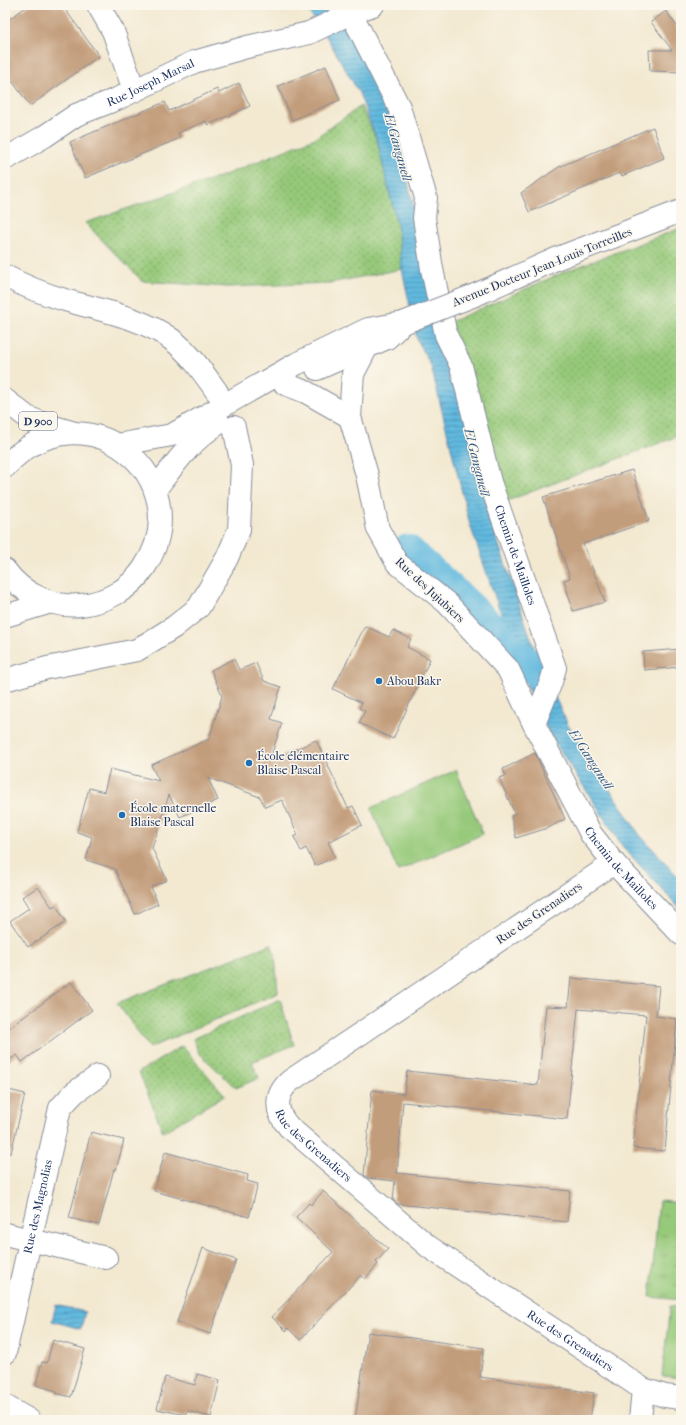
<svg xmlns="http://www.w3.org/2000/svg" width="686" height="1425" viewBox="0 0 686 1425" font-family="'IM FELL French Canon',serif">
  <defs>
    <pattern id="grass-dots" width="8" height="8" patternUnits="userSpaceOnUse"><rect width="8" height="8" fill="#96c979"/><path d="M2 2h.1M6 6h.1" fill="none" stroke="#7aa466" stroke-width="1.8" stroke-linecap="round"/></pattern>
    <pattern id="park-tufts" width="24" height="20" patternUnits="userSpaceOnUse"><rect width="24" height="20" fill="#96c979"/><path d="M3 7l-1-3M5 7V3M7 7l1-3M15 17l-1-3M17 17v-4M19 17l1-3" fill="none" stroke="#7aa466"/></pattern>
    <pattern id="water-rules" width="6" height="5" patternUnits="userSpaceOnUse"><rect width="6" height="5" fill="#62b9df"/><path d="M0 2.5h6" fill="none" stroke="#5097b8"/></pattern>
  </defs>
  <rect width="100%" height="100%" fill="#fbf7ec"/>
  <filter id="ink" filterUnits="userSpaceOnUse"><feTurbulence type="fractalNoise" baseFrequency=".025" numOctaves="2"/><feDisplacementMap in="SourceGraphic" scale="8" xChannelSelector="R" yChannelSelector="G"/><feConvolveMatrix kernelMatrix="1 2 1 2 8 2 1 2 1" color-interpolation-filters="sRGB"/></filter>
  <filter id="wash" filterUnits="userSpaceOnUse"><feTurbulence type="fractalNoise" baseFrequency=".012" numOctaves="4" result="noise"/><feDisplacementMap in="SourceGraphic" scale="16" xChannelSelector="R" yChannelSelector="G"/><feGaussianBlur stdDeviation="0.9" result="paint"/><feColorMatrix in="noise" values="0 0 0 0 0 0 0 0 0 0 0 0 0 0 0 0 0 1.4 0 .05"/><feComposite in="paint" operator="in"/></filter>
  <g filter="url(#wash)">
    <rect width="100%" height="100%" fill="#f3e9d1"/>
    <!-- grass -->
    <g fill="url(#grass-dots)" stroke="#587c6c">
      <polygon points="361,106 377,140 397,224 402,269 330,283 227,287 142,281 85,223 222,176 315,138"/>
      <polygon points="681,228 681,435 507,501 450,322 564,272"/>
      <polygon points="271,944 275,954 278,993 149,1048 117,1003"/>
      <polygon points="280,999 294,1045 252,1062 259,1078 236,1088 199,1053 193,1039"/>
      <polygon points="182,1046 225,1095 163,1132 139,1072"/>
    </g>
    <!-- park -->
    <polygon fill="url(#park-tufts)" stroke="#587c6c" points="659,1201 681,1203 681,1300 650,1297"/>
    <!-- pitch -->
    <g fill="#96c979" stroke="#587c6c">
      <polygon points="456,770 483,834 398,871 371,808"/>
      <polygon points="670,1306 681,1308 681,1378 662,1376"/>
    </g>
    <!-- water -->
    <g fill="url(#water-rules)" stroke="#3e749e">
      <polygon points="304,5 329,5 347,30 378,85 396,134 490,519 540,665 568,725 639,834 681,880 681,910 623,847 550,735 521,672 470,525 431,366 417,339 402,269 397,224 377,140 359,93 329,41"/>
      <polygon points="56,1305 85,1312 81,1329 52,1321"/>
    </g>
    <g fill="none" stroke-linecap="round" stroke-linejoin="round">
      <!-- river -->
      <path stroke="#62b9df" stroke-width="35" d="M407,552c28,25 56,50 83,77 16,16 21,27 43,38"/>
    </g>
    <g id="blocks">
      <!-- building -->
      <g fill="#c29d7b">
        <polygon points="29,5 62,5 99,56 30,106 5,71 5,22"/>
        <polygon points="666,11 681,32 681,72 650,71 649,50 672,50 651,22"/>
        <polygon points="326,66 340,100 292,120 278,86"/>
        <polygon points="239,83 250,106 208,125 206,121 178,133 180,138 85,178 70,142 165,102 169,111 217,89 219,93"/>
        <polygon points="653,127 664,158 622,176 619,173 529,212 521,193 559,167"/>
        <polygon points="632,470 649,521 583,544 605,602 573,611 564,580 570,578 543,497"/>
        <polygon points="365,626 389,637 393,630 411,639 407,647 430,659 393,739 359,723 365,711 359,708 362,703 333,689"/>
        <polygon points="681,649 681,667 644,670 643,652"/>
        <polygon points="234,659 239,670 256,663 264,681 281,687 271,719 282,723 269,762 316,740 348,808 353,806 362,825 328,842 335,857 315,866 306,848 301,851 294,837 298,835 282,800 265,807 260,797 208,778 218,800 180,817 169,795 152,848 167,880 151,887 158,904 135,914 115,869 86,860 92,837 77,832 89,788 104,792 110,769 159,781 151,765 209,739 222,696 211,670"/>
        <polygon points="535,753 565,819 548,828 516,838 511,816 515,814 499,778 506,776 503,769"/>
        <polygon points="38,887 52,907 56,905 66,922 28,947 10,921 29,908 22,897"/>
        <polygon points="571,978 659,986 656,1016 677,1019 665,1151 633,1148 646,1015 578,1009 567,1119 403,1102 397,1173 570,1191 567,1222 398,1204 393,1200 395,1181 368,1178 364,1175 372,1090 404,1094 407,1071 538,1085 546,1006 568,1007"/>
        <polygon points="71,982 92,1010 22,1062 17,1055 5,1063 5,1031"/>
        <polygon points="5,1089 25,1094 11,1153 5,1153"/>
        <polygon points="91,1132 124,1140 116,1170 114,1169 99,1225 69,1218"/>
        <polygon points="165,1152 248,1175 247,1181 258,1184 249,1217 154,1191"/>
        <polygon points="323,1191 388,1249 376,1262 378,1264 365,1279 361,1275 300,1340 288,1328 286,1331 272,1317 333,1252 296,1217 309,1203 311,1205"/>
        <polygon points="203,1248 236,1260 210,1334 177,1322"/>
        <polygon points="368,1332 484,1348 480,1377 594,1393 590,1420 355,1420"/>
        <polygon points="53,1340 85,1349 71,1397 56,1393 56,1391 36,1385 42,1362 47,1363"/>
        <polygon points="197,1374 220,1380 211,1417 187,1411 186,1415 157,1409 165,1377 195,1385"/>
      </g>
    </g>
  </g>
  <g filter="url(#ink)">
    <use href="#blocks" fill-opacity="0" stroke="#878c98" stroke-width="1"/>
    <g fill="none" stroke-linecap="round" stroke-linejoin="round">
      <!-- street casing -->
      <g stroke="#878c98" stroke-width="24">
        <g id="street">
          <polyline points="98,5 113,31 134,90"/>
          <path id="s1" d="M345,5l6,8 48,94 27,91 -2,20 8,51 14,66 15,31 29,116 65,186 -4,14 -17,42 57,110 23,29 67,71"/>
          <path id="s2" d="M5,153l4,4 36,-21 31,-21 41,-16 77,-37 53,-15 62,-14 42,-20 22,-8"/>
          <polyline points="367,347 353,374 350,417 367,475 378,529 397,563 447,603 508,669 534,724"/>
          <polyline points="285,384 306,392 350,417"/>
          <path id="s3" d="M614,863l-324,218c-16,14 -15,31 -1,46l140,120 214,142 22,7 16,2"/>
          <polyline points="5,1234 106,1258"/>
          <path id="s4" d="M5,1353l55,-245 14,-15 24,-17"/>
          <polyline points="5,1406 29,1420"/>
          <polyline points="640,1420 643,1389"/>
        </g>
      </g>
      <!-- secondary casing -->
      <g stroke="#878c98" stroke-width="24">
        <g id="secondary">
          <polyline points="475,295 558,258 681,211"/>
          <polyline points="317,369 387,338 401,325"/>
          <polyline points="117,445 172,435 296,364 368,329 403,323"/>
          <path d="M155,490c19,-25 36,-50 64,-67"/>
        </g>
      </g>
      <!-- primary casing -->
      <g stroke="#878c98" stroke-width="24">
        <g id="primary">
          <path d="M5,467c79,-87 198,12 139,101 -14,21 -37,34 -63,37 -28,3 -59,-11 -76,-35"/>
          <polyline points="5,616 51,602"/>
        </g>
      </g>
      <!-- highway casing -->
      <g stroke="#878c98" stroke-width="24">
        <g id="highway">
          <path d="M5,276c19,10 39,18 60,24 34,10 76,17 106,39 19,14 32,33 46,53"/>
          <polyline points="5,400 27,417 44,424 75,433"/>
          <polyline points="5,680 47,668 137,650 174,627 199,607 227,558 239,530 242,465 234,427"/>
        </g>
      </g>
      <!-- street -->
      <use href="#street" stroke="#fff" stroke-width="22"/>
      <!-- secondary -->
      <use href="#secondary" stroke="#fff" stroke-width="22"/>
      <!-- primary -->
      <use href="#primary" stroke="#fff" stroke-width="22"/>
      <!-- highway -->
      <use href="#highway" stroke="#fff" stroke-width="22"/>
      <!-- secondary-bridge casing -->
      <g stroke="#878c98" stroke-width="24" stroke-linecap="butt">
        <polyline id="secondary-bridge" points="403,323 475,295"/>
      </g>
      <!-- secondary-bridge -->
      <use href="#secondary-bridge" stroke="#fff" stroke-width="22"/>
    </g>
  </g>
  <!-- markers -->
  <g fill="#1f6fb2" stroke="#fbf7ec" stroke-width="1.5">
    <circle cx="379" cy="681" r="4"/>
    <circle cx="249" cy="763" r="4"/>
    <circle cx="122" cy="815" r="4"/>
  </g>
  <g text-anchor="middle" dominant-baseline="central" stroke-width="3" stroke-linejoin="round" paint-order="stroke">
    <!-- shield labels -->
    <rect fill="#fbf7ec" stroke="#5e6b89" stroke-width="1" x="19" y="412" width="38" height="18" rx="3"/>
    <g font-size="11" font-weight="bold" fill="#1b2f5e">
      <text x="38" y="421">D 900</text>
    </g>
    <!-- street labels -->
    <g font-size="12" fill="#1b2f5e" stroke="#fbf7ec">
      <text stroke="none"><textPath href="#s2" startOffset="166">Rue Joseph Marsal</textPath></text>
      <text transform="translate(542 267) rotate(-22)">Avenue Docteur Jean-Louis Torreilles</text>
      <text stroke="none"><textPath href="#s1" startOffset="581">Chemin de Mailloles</textPath></text>
      <text transform="translate(430 590) rotate(43)">Rue des Jujubiers</text>
      <text stroke="none"><textPath href="#s1" startOffset="930">Chemin de Mailloles</textPath></text>
      <text transform="translate(539 913) rotate(-34)">Rue des Grenadiers</text>
      <text stroke="none"><textPath href="#s3" startOffset="473">Rue des Grenadiers</textPath></text>
      <text stroke="none"><textPath href="#s4" startOffset="150">Rue des Magnolias</textPath></text>
      <text stroke="none"><textPath href="#s3" startOffset="797">Rue des Grenadiers</textPath></text>
    </g>
    <!-- poi labels -->
    <g font-size="12" fill="#1b2f5e" stroke="#fbf7ec" text-anchor="start">
      <text x="387" y="681">Abou Bakr</text>
      <text x="257" y="756">École élémentaire<tspan x="257" dy="14">Blaise Pascal</tspan></text>
      <text x="130" y="808">École maternelle<tspan x="130" dy="14">Blaise Pascal</tspan></text>
    </g>
    <!-- water labels -->
    <g font-size="13" font-style="italic" fill="#305885" stroke="#fbf7ec">
      <text transform="translate(398 147) rotate(74)">El Ganganell</text>
      <text transform="translate(477 462) rotate(76)">El Ganganell</text>
      <text transform="translate(591 759) rotate(57)">El Ganganell</text>
    </g>
  </g>
  <!-- margin -->
  <rect width="686" height="1425" fill="none" stroke="#fbf7ec" stroke-width="20"/>
</svg>
